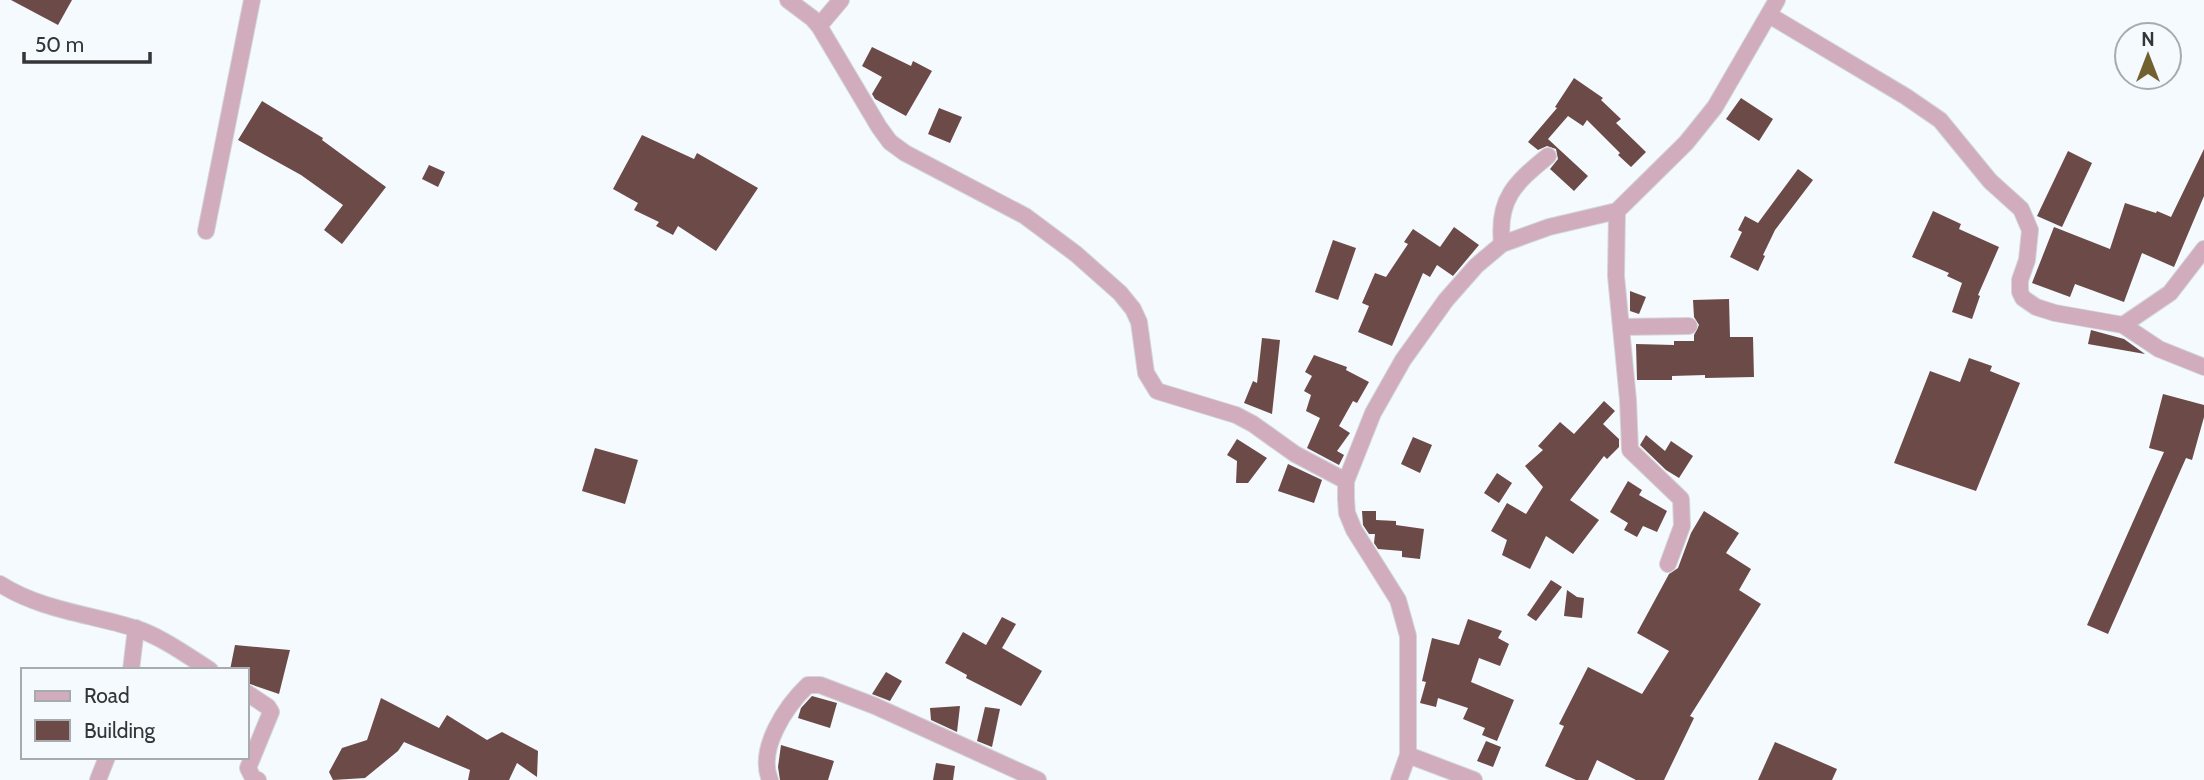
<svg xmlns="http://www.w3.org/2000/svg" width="2204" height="780" viewBox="0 0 2204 780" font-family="Cabin,sans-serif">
  <rect width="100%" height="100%" fill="#f4fafe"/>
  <!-- building -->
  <g fill="#6c4a48">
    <polygon points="11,0 72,0 58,25"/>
    <polygon points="872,47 911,66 913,61 932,71 906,116 875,99 872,94 882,77 862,66"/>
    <polygon points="1574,78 1603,98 1601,100 1621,119 1616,123 1646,152 1631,167 1618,155 1620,153 1587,120 1583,126 1568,116 1548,139 1588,176 1574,191 1550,169 1558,159 1556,149 1547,146 1538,150 1528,142 1557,108 1555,107"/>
    <polygon points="1741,98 1773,119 1759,141 1726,119"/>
    <polygon points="262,101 323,138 322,140 386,187 342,244 324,230 343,205 301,175 238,140"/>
    <polygon points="939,108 962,117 950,143 928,134"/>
    <polygon points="642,135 694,159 697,153 758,188 716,251 678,226 673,235 656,226 659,222 634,210 638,203 613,189"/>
    <polygon points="2204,149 2204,196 2174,267 2142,253 2124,302 2075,284 2070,297 2032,283 2054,227 2110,249 2125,203 2156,213 2157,211 2171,217"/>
    <polygon points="2068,151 2092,163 2062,227 2037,216"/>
    <polygon points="429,165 445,172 438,187 422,179"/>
    <polygon points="1798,169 1813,180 1775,230 1763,255 1765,256 1758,271 1730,257 1742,232 1738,230 1745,216 1758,223"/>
    <polygon points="1933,211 1961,224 1959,229 1999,247 1978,295 1980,296 1972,319 1952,312 1962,283 1947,276 1949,273 1912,257"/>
    <polygon points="1454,227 1479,245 1453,276 1437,265 1430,277 1423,273 1392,346 1358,332 1369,306 1362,303 1375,273 1386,277 1408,244 1404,242 1413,229 1440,247"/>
    <polygon points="1333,240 1356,248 1338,300 1315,292"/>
    <polygon points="1630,291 1646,297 1639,314 1630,311"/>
    <polygon points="1729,299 1730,337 1753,337 1754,377 1705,378 1705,375 1672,376 1672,380 1637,380 1636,344 1674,345 1674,341 1694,341 1694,335 1699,325 1694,317 1693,300"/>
    <polygon points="2091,330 2124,339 2145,354 2088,344"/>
    <polygon points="1262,338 1280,340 1272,414 1244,403 1253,381 1257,383"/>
    <polygon points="1314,355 1347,367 1346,370 1369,382 1357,403 1353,401 1339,426 1350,433 1337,451 1344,455 1339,465 1307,448 1320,418 1306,411 1311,395 1304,391 1312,376 1305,372"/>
    <polygon points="1969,358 1992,366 1990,371 2020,383 1976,491 1894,463 1930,371 1960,382"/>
    <polygon points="2163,394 2204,405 2204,417 2192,460 2186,458 2108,634 2087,625 2164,452 2149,448"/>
    <polygon points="1604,401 1615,411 1603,424 1619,439 1619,447 1607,459 1604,456 1570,500 1599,520 1573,554 1546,536 1530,569 1502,555 1507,540 1491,531 1507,503 1526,514 1543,487 1525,466 1543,450 1538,446 1560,422 1574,434"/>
    <polygon points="1646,435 1665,451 1671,441 1693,456 1679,478 1666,470 1640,445"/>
    <polygon points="1413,437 1432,445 1420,473 1401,464"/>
    <polygon points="1237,439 1267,458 1248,483 1236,483 1237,461 1227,455"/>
    <polygon points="595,448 638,460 625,504 582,491"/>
    <polygon points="1288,464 1322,480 1314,503 1278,491"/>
    <polygon points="1497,473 1512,483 1499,503 1484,493"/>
    <polygon points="1628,481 1642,490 1639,495 1667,511 1657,532 1643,526 1637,537 1624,530 1628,523 1610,512"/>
    <polygon points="1362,511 1376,511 1376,520 1396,521 1396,525 1424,529 1420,559 1402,557 1402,551 1378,549 1374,543 1375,534 1369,534 1363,525"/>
    <polygon points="1704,511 1739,533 1726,553 1751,569 1739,590 1761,604 1690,716 1694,718 1664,780 1636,780 1597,760 1588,780 1576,780 1545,766 1564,726 1559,724 1588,667 1642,694 1669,651 1637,633 1669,574 1678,568 1691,533"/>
    <polygon points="1551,580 1562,587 1536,621 1527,615"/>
    <polygon points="1567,590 1577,597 1584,598 1582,618 1564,616"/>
    <polygon points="1002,617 1016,624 1002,648 1042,671 1021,706 966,678 967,675 945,663 963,632 986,645"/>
    <polygon points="1468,619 1502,631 1498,638 1509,644 1500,666 1479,658 1471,682 1514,700 1497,741 1482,735 1485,728 1463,719 1468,708 1438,698 1436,707 1420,703 1426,682 1422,681 1432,638 1459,645"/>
    <polygon points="235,645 290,650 279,694 247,683 247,670 230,670"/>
    <polygon points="886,672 902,681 890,701 872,694"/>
    <polygon points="812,696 837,703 830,728 798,718 801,708"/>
    <polygon points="381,698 439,728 447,715 487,740 502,732 538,751 537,777 517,763 509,780 468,780 470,770 404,742 398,751 365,778 333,780 329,772 342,748 367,740"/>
    <polygon points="960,706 957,732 931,720 930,708"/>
    <polygon points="985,707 1000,709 992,747 977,741"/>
    <polygon points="1486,741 1501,747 1493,767 1477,761"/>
    <polygon points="1775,742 1837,769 1832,780 1758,780"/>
    <polygon points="781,745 834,761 828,780 780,780 778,767"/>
    <polygon points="936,763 955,766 953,780 933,780"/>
  </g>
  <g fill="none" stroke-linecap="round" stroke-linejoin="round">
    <!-- street casing -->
    <g stroke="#d1d7da" stroke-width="18">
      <g id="street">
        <polyline points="788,0 812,18 819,26 879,127 890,142 905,153 1025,216 1076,254 1120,293 1133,309 1139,322 1146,373 1157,391 1236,415 1253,424 1295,454 1346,481"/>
        <polyline points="1769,15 1905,96 1940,120 1990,181 2021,209 2030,230 2027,260 2020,280 2020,292 2023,298 2036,307 2055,313 2123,325 2159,349 2204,367"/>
        <polyline points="819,26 841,0"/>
        <polyline points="1617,211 1616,276 1628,400 1630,450 1681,499 1682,526 1668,564"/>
        <polyline points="206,231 252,0"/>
        <path d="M1502,244c-5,-45 13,-61 46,-88"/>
        <polyline points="2123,325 2170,293 2204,249"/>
        <polyline points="1621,327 1689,326"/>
        <path d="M0,584c41,26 89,30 134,44 25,7 54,28 76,42"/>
        <polyline points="131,670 136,628"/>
        <polyline points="247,693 268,707 271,712 248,768 253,778 258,780"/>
        <polyline points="1408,755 1474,780"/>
        <polyline points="98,780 107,757"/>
        <path d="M770,780c-13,-31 16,-74 38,-95h12l55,21 163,74"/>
        <polyline points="1399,780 1408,755 1408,636 1398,600 1354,530 1347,513 1346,499 1346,481 1373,413 1403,360 1446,300 1476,266 1502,244 1549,227 1617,211 1686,143 1715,107 1777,0"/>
      </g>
    </g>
    <!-- street -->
    <use href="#street" stroke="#d1acbc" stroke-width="16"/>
  </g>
  <!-- legend -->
  <rect x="21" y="668" width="228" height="91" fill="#f4fafe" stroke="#a7abae" stroke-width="2"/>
  <rect x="35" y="691" width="35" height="10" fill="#d1acbc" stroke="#a7abae" stroke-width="2"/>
  <text x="84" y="703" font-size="21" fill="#333537">Road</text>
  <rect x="35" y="720" width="35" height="21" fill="#6c4a48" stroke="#a7abae" stroke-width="2"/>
  <text x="84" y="738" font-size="21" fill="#333537">Building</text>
  <!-- north arrow -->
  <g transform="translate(2148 56)"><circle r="33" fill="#f4fafe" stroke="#a7abae" stroke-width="2"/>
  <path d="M0-5L12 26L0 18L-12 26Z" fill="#70612f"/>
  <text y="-10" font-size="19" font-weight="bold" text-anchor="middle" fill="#333537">N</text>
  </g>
  <!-- scale -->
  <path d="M24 52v10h126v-10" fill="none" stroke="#333537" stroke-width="3.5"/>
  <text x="35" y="52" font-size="21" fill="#333537" stroke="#f4fafe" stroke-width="5" paint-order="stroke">50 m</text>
</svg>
